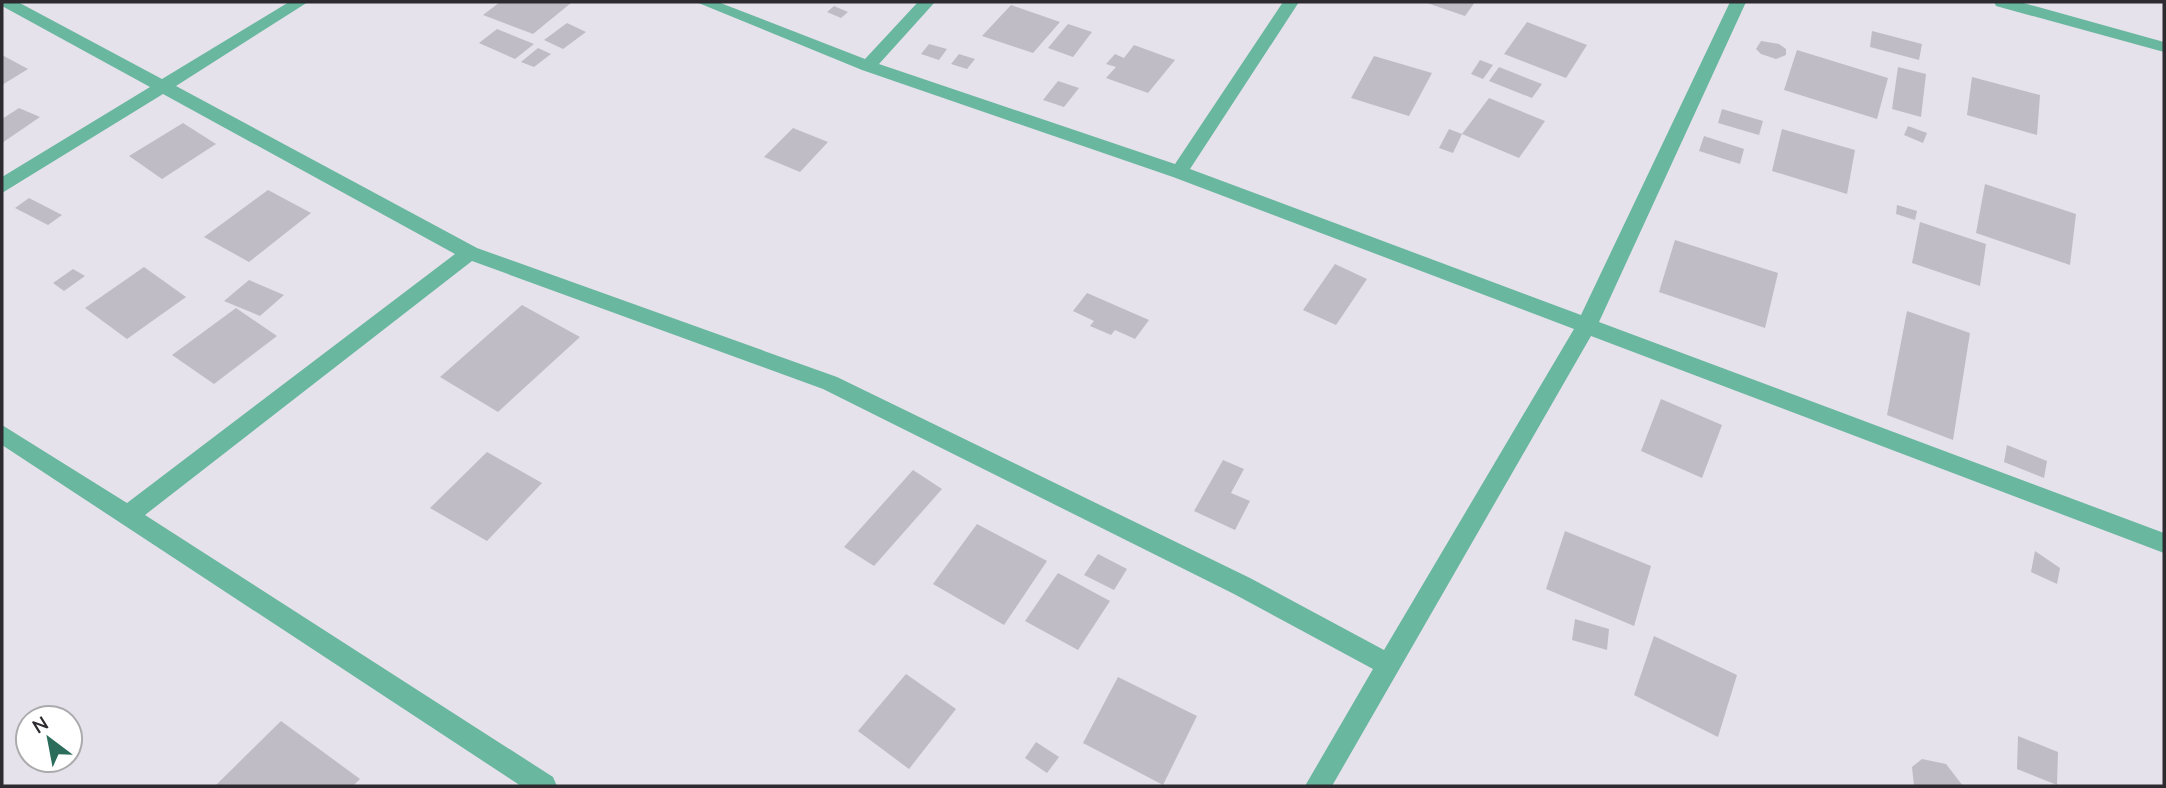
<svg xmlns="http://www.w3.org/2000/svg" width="2166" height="788" viewBox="0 0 2166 788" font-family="'Nunito Sans',sans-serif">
  <rect width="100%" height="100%" fill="#e6e2ec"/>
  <!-- building -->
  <g fill="#c0bcc5">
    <polygon points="500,2 566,2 571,3 533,34 483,15"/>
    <polygon points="1424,2 1475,2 1465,16"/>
    <polygon points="1011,5 1060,22 1033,53 982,36"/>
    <polygon points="834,6 848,12 841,18 827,12"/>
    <polygon points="1527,22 1587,45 1566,78 1504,54"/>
    <polygon points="567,23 586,32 563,49 544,40"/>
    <polygon points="1068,24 1092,32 1073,57 1048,48"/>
    <polygon points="497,29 534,44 515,59 479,43"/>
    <polygon points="1872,31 1922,44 1919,60 1870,47"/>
    <polygon points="1761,41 1779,44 1786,49 1786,55 1776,59 1761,54 1756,49"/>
    <polygon points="929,44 947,49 939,60 921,54"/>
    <polygon points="1134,45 1175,60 1148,93 1106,78 1116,67 1106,64 1115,54 1124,58"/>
    <polygon points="538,48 551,54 534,67 521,62"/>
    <polygon points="1797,50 1888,78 1877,119 1784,90"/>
    <polygon points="959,54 975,59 967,69 951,64"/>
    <polygon points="2,55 28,69 2,85"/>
    <polygon points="1374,56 1432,73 1409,116 1351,98"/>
    <polygon points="1480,60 1493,65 1483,79 1471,74"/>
    <polygon points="1499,67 1542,84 1532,98 1489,81"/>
    <polygon points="1898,67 1926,74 1921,117 1892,109"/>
    <polygon points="1972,77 2040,95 2037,135 1967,115"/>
    <polygon points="1058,81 1079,88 1064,107 1043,100"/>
    <polygon points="1489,98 1545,121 1519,158 1462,134"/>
    <polygon points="19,108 40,117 2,143 2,119"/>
    <polygon points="1722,109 1763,121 1759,135 1718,123"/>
    <polygon points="183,123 216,144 162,179 129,156"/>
    <polygon points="1908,126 1927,133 1923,143 1904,135"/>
    <polygon points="793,128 828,142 800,172 764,157"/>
    <polygon points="1449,129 1462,134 1453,153 1439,148"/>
    <polygon points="1782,129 1855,150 1847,194 1772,171"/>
    <polygon points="1704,136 1744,149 1740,164 1699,151"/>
    <polygon points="1985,184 2076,214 2070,265 1976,233"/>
    <polygon points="268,190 311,213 249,262 204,237"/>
    <polygon points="29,198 62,215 48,225 15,208"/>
    <polygon points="1897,205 1917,211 1915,220 1896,214"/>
    <polygon points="1920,222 1986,244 1980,286 1912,263"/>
    <polygon points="1675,240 1778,273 1765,328 1659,292"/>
    <polygon points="1335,264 1367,279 1336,325 1303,310"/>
    <polygon points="144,267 186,297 127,339 85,308"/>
    <polygon points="73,269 85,276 64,291 53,283"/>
    <polygon points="249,280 284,295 260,316 224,301"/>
    <polygon points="1087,293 1149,320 1135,339 1115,330 1111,335 1090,326 1094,321 1073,311"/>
    <polygon points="522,305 580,337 498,412 440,377"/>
    <polygon points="236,308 277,336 214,384 172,355"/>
    <polygon points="1907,311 1970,333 1953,440 1887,415"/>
    <polygon points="1661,399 1722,425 1702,478 1641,451"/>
    <polygon points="2007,445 2047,461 2044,478 2004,462"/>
    <polygon points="487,452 542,483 487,541 430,508"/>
    <polygon points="1223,460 1244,469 1231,493 1250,501 1235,530 1194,511"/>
    <polygon points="913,470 942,489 874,566 844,547"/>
    <polygon points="977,524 1047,561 1004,625 933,584"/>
    <polygon points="1565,531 1651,566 1634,626 1546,589"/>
    <polygon points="2035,551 2060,568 2057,584 2031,572"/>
    <polygon points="1098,554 1127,569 1114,590 1084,575"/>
    <polygon points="1058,573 1110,601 1078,650 1025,621"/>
    <polygon points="1575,619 1609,629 1607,650 1572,640"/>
    <polygon points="1654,636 1737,675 1718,737 1634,695"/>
    <polygon points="906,674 956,709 909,769 858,731"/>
    <polygon points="1118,677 1197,716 1163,785 1083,743"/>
    <polygon points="281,721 360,779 353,786 215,786"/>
    <polygon points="2018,736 2058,752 2057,785 2017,769"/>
    <polygon points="1036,742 1059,757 1047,773 1025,758"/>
    <polygon points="1922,759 1946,764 1963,786 1914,786 1912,767"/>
  </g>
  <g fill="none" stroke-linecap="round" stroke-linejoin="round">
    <!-- minor -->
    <g fill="#6ab7a0" fill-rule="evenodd">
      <polygon points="2,2 18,2 162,79 289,2 308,2 176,86 477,248 837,377 1250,578 1384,650 1574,329 1173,177 862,70 696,2 718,2 865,59 918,2 935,2 879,64 1175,164 1283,2 1299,2 1190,169 1581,315 1730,2 1746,2 1599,322 2164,533 2164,553 1591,336 1332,786 1305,786 1373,669 1234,594 823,389 472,261 145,515 553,777 557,786 521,786 2,445 2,425 127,503 455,254 163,94 2,193 2,177 150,87 2,6"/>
      <polygon points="1994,2 2020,2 2164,42 2164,52 1996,6"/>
    </g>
  </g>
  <!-- border -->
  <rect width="2166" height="788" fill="none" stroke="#2d2b2f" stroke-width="7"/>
  <!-- north arrow -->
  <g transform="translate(49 739) rotate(328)"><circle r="33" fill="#ffffff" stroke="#abaaac" stroke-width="2"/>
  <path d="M0-5L12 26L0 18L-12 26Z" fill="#2c6c5b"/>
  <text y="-10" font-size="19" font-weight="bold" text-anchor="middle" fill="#2d2b2f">N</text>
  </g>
</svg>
